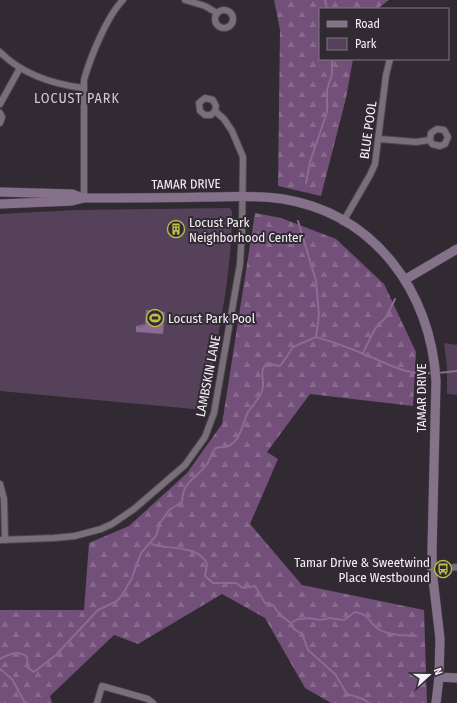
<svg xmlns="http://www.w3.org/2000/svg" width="457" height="703" viewBox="0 0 457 703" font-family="'Fira Sans Condensed',sans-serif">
  <defs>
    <pattern id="forest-firs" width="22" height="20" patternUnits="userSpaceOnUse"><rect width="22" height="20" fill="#735079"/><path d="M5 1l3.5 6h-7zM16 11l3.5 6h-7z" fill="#886a8d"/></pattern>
    <pattern id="water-waves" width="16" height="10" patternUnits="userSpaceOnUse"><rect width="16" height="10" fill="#8d6994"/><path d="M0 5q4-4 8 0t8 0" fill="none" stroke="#6f5a73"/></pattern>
  </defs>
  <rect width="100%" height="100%" fill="#312a33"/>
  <!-- forest -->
  <g fill="url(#forest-firs)">
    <polygon points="274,0 389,0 377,9 320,9 320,59 353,59 346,98 321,196 278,186 280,30"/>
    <polygon points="255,213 281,218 336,239 384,284 416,352 413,406 310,394 267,452 278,459 250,524 302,585 424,610 427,703 331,703 305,688 265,618 222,594 138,644 114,635 50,696 52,703 0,703 0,610 84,610 89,543 129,526 187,473 222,424"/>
  </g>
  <!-- green -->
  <g fill="#554159">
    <path d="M230,208l2,3c0,67 -16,134 -28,199l-204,-19v-177l76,-4z"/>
    <polygon points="444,343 457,345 457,395 447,394 447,367"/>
  </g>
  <!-- water -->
  <polygon fill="url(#water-waves)" points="146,310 165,312 163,334 136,332 136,326 145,324"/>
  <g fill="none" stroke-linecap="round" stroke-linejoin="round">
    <!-- stream -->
    <g stroke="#8d6994" stroke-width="2">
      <polyline points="325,0 327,9"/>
      <polyline points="306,183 310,162 327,112 327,90 332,74 332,59"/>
      <polyline points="298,221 316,281 319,315 316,337"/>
      <polyline points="363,353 375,329 386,317 395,299"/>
      <polyline points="438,373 457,371"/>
      <path d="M152,544c14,6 47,0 55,20l-2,12 8,7h23l7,5 12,-2 10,17 8,2 7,10 11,8 3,6 8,5 6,16 27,24 12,20 16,5 6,4"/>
      <path d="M291,623l7,-4 12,-1 10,2 10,-2 14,2 11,-8c17,4 11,7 22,16 11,8 27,7 39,8"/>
      <path d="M0,659c9,-5 19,-9 27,-2l1,11 6,4 22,-17 42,-45 19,-9 5,-6 9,-15 10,-27 15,-17 4,-13 9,-13 13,-8c1,-23 14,-22 25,-38 4,-5 4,-12 9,-16 3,-1 6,-1 9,-1 16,-3 17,-24 23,-35 5,-7 11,-13 14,-21 4,-10 -5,-21 6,-28l10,3 3,-1 12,-18 23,-10c17,5 34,11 50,18 22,9 42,21 66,18"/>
      <polyline points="0,669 12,679 25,703"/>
    </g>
    <!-- street casing -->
    <g stroke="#4e474f" stroke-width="8">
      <g id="street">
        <polyline points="185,0 205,6 217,13"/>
        <circle cx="224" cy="19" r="9"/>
        <path d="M0,52c22,22 53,32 83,36"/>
        <polyline points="0,104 20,68"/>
        <polyline points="0,113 2,117 0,123"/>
        <polyline points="379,139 416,142 430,140 432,144 440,146 445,144 448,137 444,130 437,129 431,133 430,140"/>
        <path d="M84,198v-118c6,-22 23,-64 39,-80"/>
        <polyline points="343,222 370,175 375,164 386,75 390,59"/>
        <polyline points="0,484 4,499 5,540"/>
        <polyline points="0,540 54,538 75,536 101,529 112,524 134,509 185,465 205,437 214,413 240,264 242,231 243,157 232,131 224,119 215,111 216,106 213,100 205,98 199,103 200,111 205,115 211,115 215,111"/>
        <polyline points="432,570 457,567"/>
        <polyline points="97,703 102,686 148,699 153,703"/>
      </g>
    </g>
    <!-- secondary casing -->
    <g stroke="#4e474f" stroke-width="10">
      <g id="secondary">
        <polyline points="0,192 72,194 83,198"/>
        <path d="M0,204l72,-3 12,-3c40,0 81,0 121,-1 26,0 53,-2 78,2 92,15 148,93 153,182l-4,170v19l8,69 -1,38 -3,26"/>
        <polyline points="406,279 457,249"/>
        <polyline points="439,677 457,678"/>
      </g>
    </g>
    <!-- street -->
    <use href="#street" stroke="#786f79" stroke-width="6"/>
    <!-- secondary -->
    <use href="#secondary" stroke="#86718a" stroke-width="9"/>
  </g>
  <!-- icons -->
  <defs>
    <g id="building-ring" transform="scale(0.9)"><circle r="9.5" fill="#312a33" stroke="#bcbf44" stroke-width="1.5"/><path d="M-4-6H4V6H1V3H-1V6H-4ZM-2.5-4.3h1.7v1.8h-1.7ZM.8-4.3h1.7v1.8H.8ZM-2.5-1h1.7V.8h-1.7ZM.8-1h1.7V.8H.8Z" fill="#bcbf44"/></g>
    <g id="stadium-ring" transform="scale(0.9)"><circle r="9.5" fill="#312a33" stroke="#bcbf44" stroke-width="1.5"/><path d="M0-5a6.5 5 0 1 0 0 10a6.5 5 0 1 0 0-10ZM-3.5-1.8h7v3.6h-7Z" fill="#bcbf44"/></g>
    <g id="bus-ring" transform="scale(0.9)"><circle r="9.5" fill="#312a33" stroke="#bcbf44" stroke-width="1.5"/><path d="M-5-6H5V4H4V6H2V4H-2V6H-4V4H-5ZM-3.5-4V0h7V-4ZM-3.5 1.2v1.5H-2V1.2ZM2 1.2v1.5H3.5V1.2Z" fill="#bcbf44"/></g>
  </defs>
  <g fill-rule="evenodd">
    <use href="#building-ring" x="176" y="229"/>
    <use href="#stadium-ring" x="155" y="318"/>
    <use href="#bus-ring" x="443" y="569"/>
  </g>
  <g text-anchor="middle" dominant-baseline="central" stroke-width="4" stroke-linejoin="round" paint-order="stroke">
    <!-- street labels -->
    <g font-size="13" fill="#f5f0f6" stroke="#312a33">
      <text transform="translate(368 130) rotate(-82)">BLUE POOL</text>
      <text transform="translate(186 184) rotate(-1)">TAMAR DRIVE</text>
      <text transform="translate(208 376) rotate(-79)">LAMBSKIN LANE</text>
      <text transform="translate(421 398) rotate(-90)">TAMAR DRIVE</text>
    </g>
    <!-- poi labels -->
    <g font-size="13" fill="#f5f0f6" stroke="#312a33" text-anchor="start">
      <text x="189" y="222">Locust Park<tspan x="189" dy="15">Neighborhood Center</tspan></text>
      <text x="168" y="318">Locust Park Pool</text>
      <text x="430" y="562" text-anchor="end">Tamar Drive &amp; Sweetwind<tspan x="430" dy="15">Place Westbound</tspan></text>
    </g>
    <!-- neighbourhood labels -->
    <g font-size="14" letter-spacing="1" fill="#d1c7d3" stroke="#312a33">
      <text x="77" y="98">LOCUST PARK</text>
    </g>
  </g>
  <!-- legend -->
  <rect x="319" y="8" width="130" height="52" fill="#312a33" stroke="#7f7981"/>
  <rect x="327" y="21" width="20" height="6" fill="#86718a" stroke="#7f7981"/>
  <text x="355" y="28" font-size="12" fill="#f5f0f6">Road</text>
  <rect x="327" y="38" width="20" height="12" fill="#554159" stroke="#7f7981"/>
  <text x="355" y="48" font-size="12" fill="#f5f0f6">Park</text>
  <!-- north arrow -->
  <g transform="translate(429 675) rotate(69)" stroke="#312a33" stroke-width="3" paint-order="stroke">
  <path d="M0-3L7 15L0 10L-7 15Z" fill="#f5f0f6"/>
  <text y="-6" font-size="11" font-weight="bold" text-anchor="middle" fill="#f5f0f6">N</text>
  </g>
</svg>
